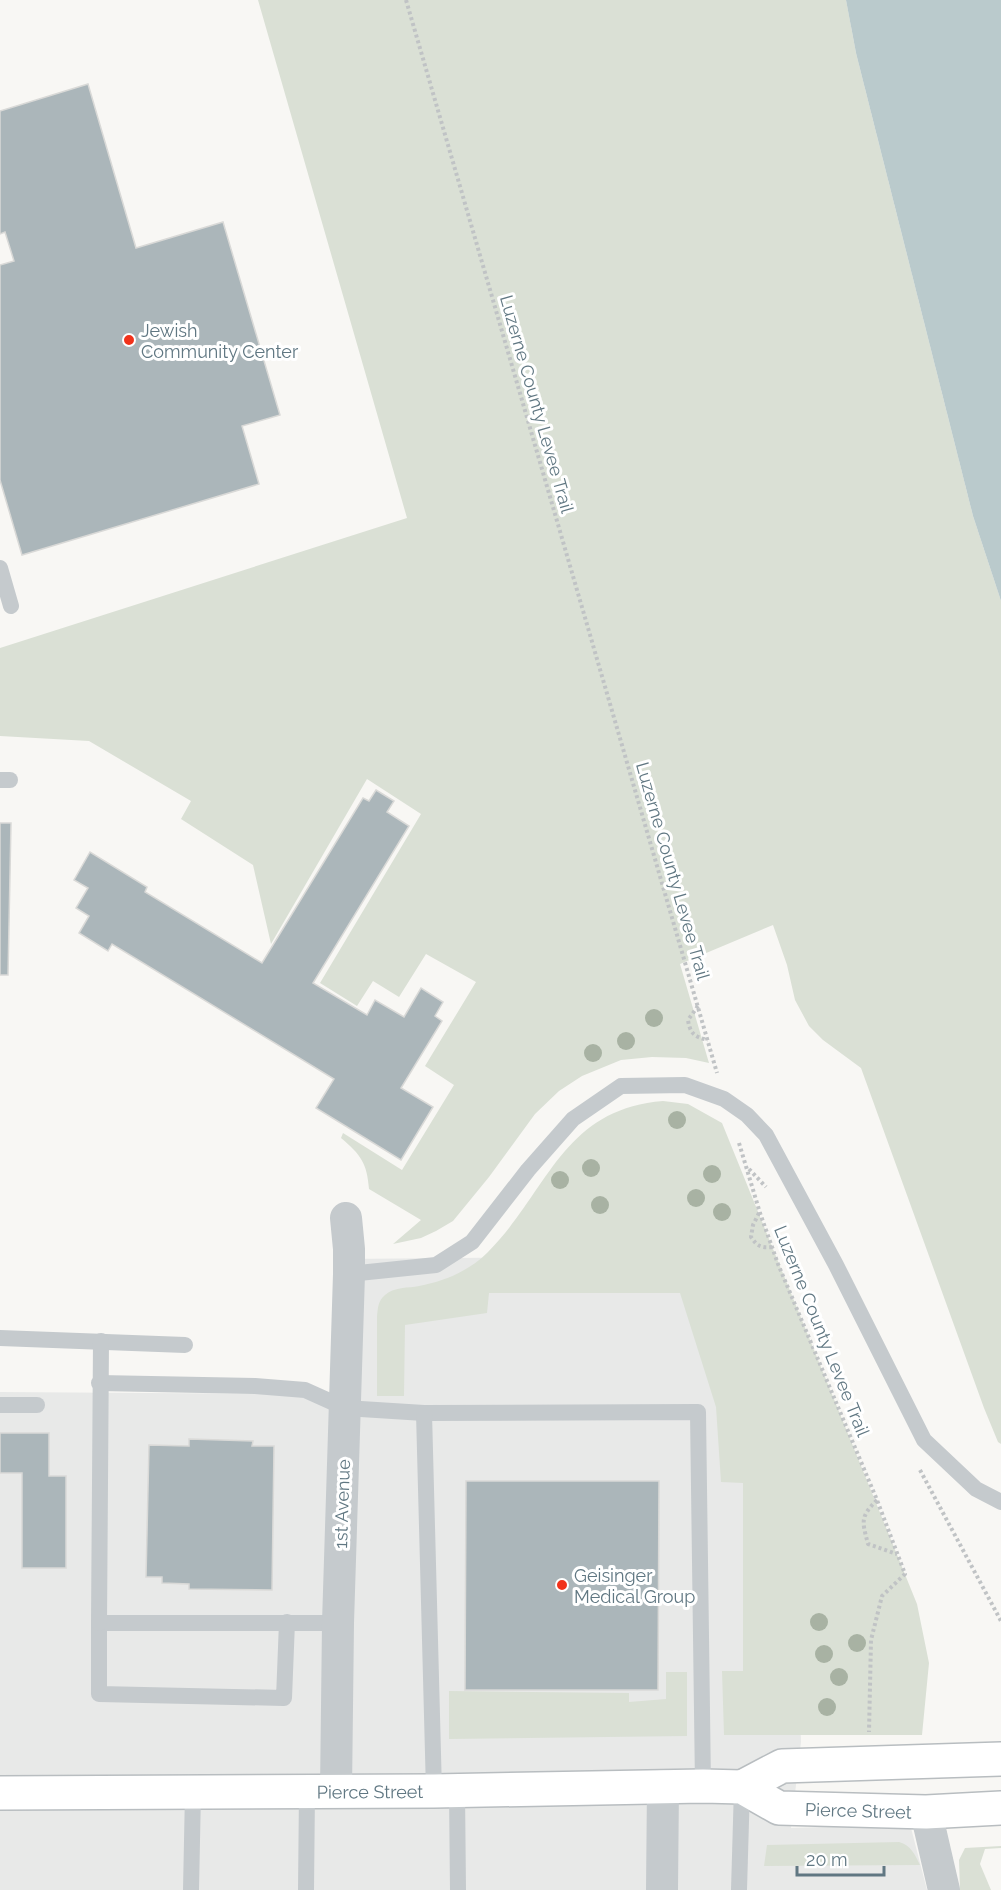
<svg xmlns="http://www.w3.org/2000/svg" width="1001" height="1890" viewBox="0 0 1001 1890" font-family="Raleway,sans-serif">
  <rect width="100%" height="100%" fill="#f8f7f4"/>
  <!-- built -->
  <polygon fill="#e8e9e8" points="669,1256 797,1634 801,1742 791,1828 910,1824 927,1890 0,1890 0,1392 304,1394 338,1391 343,1259"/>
  <!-- green -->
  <g fill="#dae0d5">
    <path d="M258,0h588l10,53 117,463 28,85v843l-3,-2 -14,-34 -123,-340 -38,-28 -14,-14 -14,-26 -8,-35 -14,-40 -93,39 29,99 -23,-5 -34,-1 -31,3 -39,16 -23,15 -24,23 -46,63 -36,44 -17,10 -15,7 -28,6 28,-24 -52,-31c-2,-26 -8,-34 -28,-51l2,-5 59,37 52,-85 -29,-19 51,-84 -50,-28 -27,43 -26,-16 -16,25 -37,-23 101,-169 -54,-35 -96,165 -18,-79 -72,-46 10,-18 -102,-60 -89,-5v-88l407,-130z"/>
    <path d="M663,1101l25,3 34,19 195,481 12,59 -7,72h-198l-2,-64h21v-188l-22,-1 -5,-75 -36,-114h-191l-2,20 -82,12 -1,71h-27v-80c1,-9 1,-15 8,-21 8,-8 24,-7 34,-9 26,-5 50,-15 69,-34 60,-60 74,-143 175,-151z"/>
    <polygon points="666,1672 687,1672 687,1736 449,1739 449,1691 629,1693 629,1702 666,1699"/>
    <path d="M899,1842c12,3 16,13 21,23l-156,1 3,-21z"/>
    <polygon points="1001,1846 1001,1848 985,1849 980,1864 991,1890 960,1890 959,1860 965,1848"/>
  </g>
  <!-- water -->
  <polygon fill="#bacacc" points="846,0 1001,0 1001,601 973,516 856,53"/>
  <!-- building -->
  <g fill="#abb6ba" stroke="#d9d9d7" stroke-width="1.5">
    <polygon points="88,84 136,248 223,222 280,415 242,426 259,484 22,555 0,480 0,265 14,261 5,232 0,234 0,111"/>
    <polygon points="376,790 394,801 387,812 409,826 313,983 367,1015 375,1000 404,1017 421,988 443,1002 435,1016 442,1021 401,1088 433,1107 401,1160 316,1108 334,1079 112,944 108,951 79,933 89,916 76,908 88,888 74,880 90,852 147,887 145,892 262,963 363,798 369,801"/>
    <polygon points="0,823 11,823 8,975 0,975"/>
    <polygon points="0,1433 49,1433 49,1476 66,1476 66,1568 22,1568 22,1473 0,1473"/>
    <polygon points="189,1439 253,1441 252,1446 274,1446 272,1590 189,1589 189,1584 162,1583 162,1577 146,1577 149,1445 189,1446"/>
    <polygon points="466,1481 659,1481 658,1690 465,1690"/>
  </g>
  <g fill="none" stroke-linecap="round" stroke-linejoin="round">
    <!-- primary casing -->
    <g stroke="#b8bdc0" stroke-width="36">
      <g id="primary">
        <polyline points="742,1787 782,1766 1001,1759"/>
        <path id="s1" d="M0,1793l434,-2 269,-5 39,1 37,21 147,4 75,-4"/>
      </g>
    </g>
    <!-- path -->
    <g stroke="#c0c3c5" stroke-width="4" stroke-dasharray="3 3" stroke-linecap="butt">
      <polyline points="406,0 717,1073"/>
      <path d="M698,1006l-10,14c2,14 7,17 20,20"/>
      <polyline points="739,1143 760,1213 778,1264 877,1500 905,1574 882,1596 871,1640 869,1732"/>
      <polyline points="749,1169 766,1187"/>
      <path d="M759,1213l-6,12 -2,12c6,9 10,11 21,10"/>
      <polyline points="920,1470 1001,1621"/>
      <path d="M877,1500c-17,17 -15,21 -9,44l29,10"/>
    </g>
    <!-- service -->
    <g stroke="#c5cacd" stroke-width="16">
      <polyline points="0,568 11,606"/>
      <polyline points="0,780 10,780"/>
      <polyline points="349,1274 436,1265 472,1242 528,1170 573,1119 621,1086 685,1085 724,1099 747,1115 766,1135 836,1265 924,1440 976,1489 1001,1502"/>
      <polyline points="0,1338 185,1345"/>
      <polyline points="99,1383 255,1386 305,1390 345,1408 424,1413 698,1412 703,1786"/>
      <polyline points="0,1405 37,1405"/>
      <polyline points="424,1413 434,1791"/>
      <polyline points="287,1622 284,1698 99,1694 99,1623 338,1623"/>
      <polyline points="99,1623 101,1341"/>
      <polyline points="457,1791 458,1890"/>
      <polyline points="191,1890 193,1792"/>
      <polyline points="306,1890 307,1791"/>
      <polyline points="739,1890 742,1787"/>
    </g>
    <!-- minor -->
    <g stroke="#c5cacd" stroke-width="32">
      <polyline points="336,1791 338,1623 349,1274 349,1249 346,1218"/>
      <polyline points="926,1812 944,1890"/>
      <polyline points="662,1890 663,1786"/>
    </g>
    <!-- primary -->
    <use href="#primary" stroke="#fff" stroke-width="33"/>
  </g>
  <!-- trees -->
  <g fill="#a8b2a3">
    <circle cx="654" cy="1018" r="9"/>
    <circle cx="626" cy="1041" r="9"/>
    <circle cx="593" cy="1053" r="9"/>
    <circle cx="677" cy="1120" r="9"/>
    <circle cx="591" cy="1168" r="9"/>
    <circle cx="712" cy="1174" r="9"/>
    <circle cx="560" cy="1180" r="9"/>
    <circle cx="696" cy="1198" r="9"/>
    <circle cx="600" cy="1205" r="9"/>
    <circle cx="722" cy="1212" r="9"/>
    <circle cx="819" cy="1622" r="9"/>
    <circle cx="857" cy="1643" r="9"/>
    <circle cx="824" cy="1654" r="9"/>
    <circle cx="839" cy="1677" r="9"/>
    <circle cx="827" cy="1707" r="9"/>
  </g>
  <!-- markers -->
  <g fill="#f1321b" stroke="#fff" stroke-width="2">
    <circle cx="129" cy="340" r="6"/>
    <circle cx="562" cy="1585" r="6"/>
  </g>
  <g text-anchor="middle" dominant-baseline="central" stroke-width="6" stroke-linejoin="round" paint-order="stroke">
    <!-- poi labels -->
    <g font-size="18" fill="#607782" stroke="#fff" text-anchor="start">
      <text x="141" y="330">Jewish<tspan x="141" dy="21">Community Center</tspan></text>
      <text x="574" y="1575">Geisinger<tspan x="574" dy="21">Medical Group</tspan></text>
    </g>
    <!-- street labels -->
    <g font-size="18" fill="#607782" stroke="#fff">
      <text transform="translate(537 404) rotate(74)">Luzerne County Levee Trail</text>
      <text transform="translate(673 871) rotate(74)">Luzerne County Levee Trail</text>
      <text transform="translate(822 1331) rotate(68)">Luzerne County Levee Trail</text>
      <text transform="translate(342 1504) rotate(-88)">1st Avenue</text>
      <text stroke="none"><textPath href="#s1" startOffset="370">Pierce Street</textPath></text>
      <text stroke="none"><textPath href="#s1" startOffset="864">Pierce Street</textPath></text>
    </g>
  </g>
  <!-- scale -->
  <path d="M797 1866v9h87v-9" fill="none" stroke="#607782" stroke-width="3"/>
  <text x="806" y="1866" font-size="18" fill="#607782" stroke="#ffffff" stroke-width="4.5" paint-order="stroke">20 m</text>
</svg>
